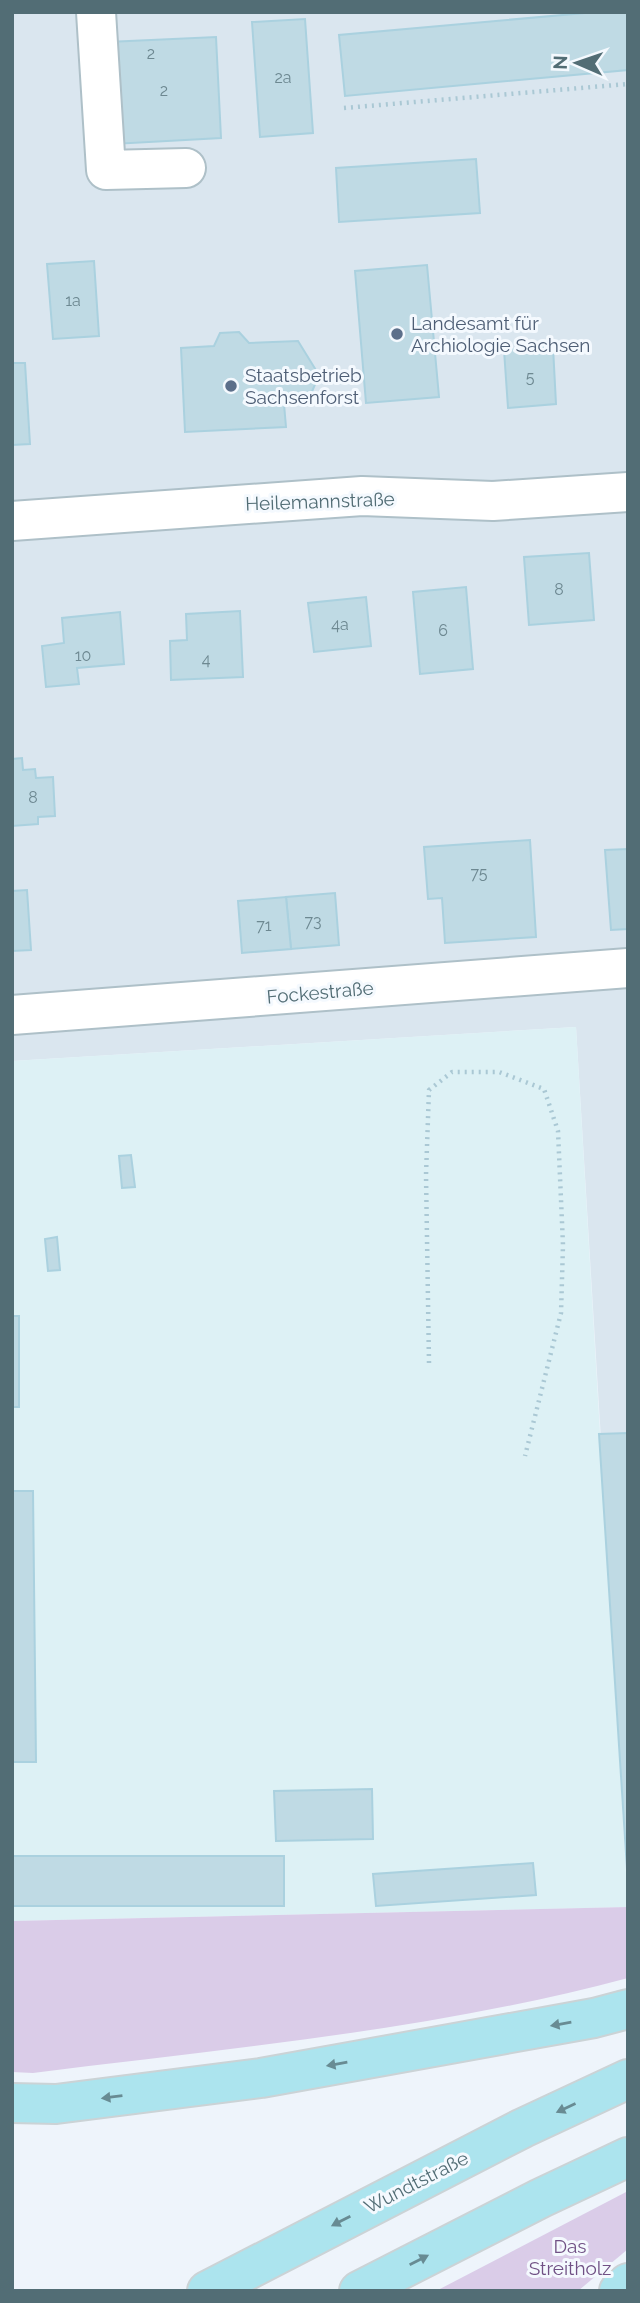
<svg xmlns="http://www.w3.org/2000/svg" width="640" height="2303" viewBox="0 0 640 2303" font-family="Raleway,sans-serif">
  <rect width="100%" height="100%" fill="#eef4fb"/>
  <!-- residential -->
  <polygon fill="#dae6ef" points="12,12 628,12 628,1885 576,1027 12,1061"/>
  <!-- commercial -->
  <polygon fill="#ddf1f5" points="576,1027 628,1907 12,1921 12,1061"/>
  <!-- green -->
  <g fill="#dacce8">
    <path d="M628,1907v71c-194,52 -396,70 -595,95l-21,-1v-151z"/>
    <polygon points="628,2191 628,2249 578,2291 436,2291"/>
  </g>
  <!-- building -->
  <g fill="#bfdae4" stroke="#aad1df" stroke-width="2">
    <polygon points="596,12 628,12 628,70 345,96 339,35"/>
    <polygon points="305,19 313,133 260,137 252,22"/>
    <polygon points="216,37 221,138 113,144 108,42"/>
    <polygon points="476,159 480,213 339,222 336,168"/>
    <polygon points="94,261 99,336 53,339 47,264"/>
    <polygon points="427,265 439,397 366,403 355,271"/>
    <polygon points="239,332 249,343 298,341 319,375 308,401 284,404 286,427 185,432 181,348 214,346 220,333"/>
    <polygon points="553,347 556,404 508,408 504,350"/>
    <polygon points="12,363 25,363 30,444 12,445"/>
    <polygon points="589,553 594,620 529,625 524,557"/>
    <polygon points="466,587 473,669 420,674 413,592"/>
    <polygon points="366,597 371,646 314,652 308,603"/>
    <polygon points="240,611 243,677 171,680 170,641 187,640 186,614"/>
    <polygon points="120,612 124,664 77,668 79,684 46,687 42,646 64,643 62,618"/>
    <polygon points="22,758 23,770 35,769 36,778 53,777 55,816 38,817 38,824 12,826 12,759"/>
    <polygon points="530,840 536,937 445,943 442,898 428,899 424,847"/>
    <polygon points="628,849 628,929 611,930 605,850"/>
    <polygon points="27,890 31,950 12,951 12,891"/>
    <polygon points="335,893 339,945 291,949 286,897"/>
    <polygon points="286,897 291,949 242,953 238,901"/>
    <polygon points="131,1155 135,1187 122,1188 119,1156"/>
    <polygon points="57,1237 60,1270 48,1271 45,1239"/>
    <rect x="12" y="1316" width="7" height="91"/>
    <polygon points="628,1433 628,1885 599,1434"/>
    <polygon points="12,1491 33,1491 36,1762 12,1762"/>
    <polygon points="372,1789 373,1839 276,1841 274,1791"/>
    <rect x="12" y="1856" width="272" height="50"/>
    <polygon points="533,1863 536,1895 376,1906 373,1874"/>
  </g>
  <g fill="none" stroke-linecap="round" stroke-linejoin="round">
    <!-- minor casing -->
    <g stroke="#aec0c8" stroke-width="42">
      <g id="minor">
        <polyline points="96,12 106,170 186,168"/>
        <polyline points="12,521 362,496 493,501 628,492"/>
        <polyline points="12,1015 628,968"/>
      </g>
    </g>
    <!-- highway casing -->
    <g stroke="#cbd3d6" stroke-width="42">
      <g id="highway">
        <polyline points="12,2103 56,2104 261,2078 594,2018 628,2009"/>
        <polyline points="207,2291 523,2128 628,2079"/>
        <polyline points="359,2291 541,2198 628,2157"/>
        <polyline points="619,2291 628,2283"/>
      </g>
    </g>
    <!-- path -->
    <g stroke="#aac8d4" stroke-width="4.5" stroke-dasharray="2 5" stroke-linecap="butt">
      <polyline points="344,108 628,84"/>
      <polyline points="429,1363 426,1175 429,1090 452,1072 499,1072 544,1089 558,1131 563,1245 561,1313 525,1456"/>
    </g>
    <!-- minor -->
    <use href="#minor" stroke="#fff" stroke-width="38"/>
    <!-- highway -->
    <use href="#highway" stroke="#ace4ee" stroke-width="38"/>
  </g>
  <!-- one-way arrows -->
  <defs><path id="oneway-solid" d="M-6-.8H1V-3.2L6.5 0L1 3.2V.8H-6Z" transform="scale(1.75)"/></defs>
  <g fill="#688b93">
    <use href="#oneway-solid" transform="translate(561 2024) rotate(170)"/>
    <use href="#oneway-solid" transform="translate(337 2064) rotate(170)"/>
    <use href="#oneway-solid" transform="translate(112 2097) rotate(173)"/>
    <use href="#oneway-solid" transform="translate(566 2108) rotate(155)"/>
    <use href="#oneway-solid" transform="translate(341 2221) rotate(153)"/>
    <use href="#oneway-solid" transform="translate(419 2260) rotate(-27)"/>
  </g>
  <!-- markers -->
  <g fill="#5c6f8a" stroke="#f4f9fe" stroke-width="2.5">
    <circle cx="397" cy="334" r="7"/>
    <circle cx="231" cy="386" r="7"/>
  </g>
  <g text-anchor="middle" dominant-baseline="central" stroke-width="6" stroke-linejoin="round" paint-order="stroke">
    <!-- number labels -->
    <g font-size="16" fill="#6d8891">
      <text x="151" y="53">2</text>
      <text x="283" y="77">2a</text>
      <text x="164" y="90">2</text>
      <text x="73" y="300">1a</text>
      <text x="530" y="377">5</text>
      <text x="559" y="589">8</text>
      <text x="340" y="624">4a</text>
      <text x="443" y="630">6</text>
      <text x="83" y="655">10</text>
      <text x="206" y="659">4</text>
      <text x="33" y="797">8</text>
      <text x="479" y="873">75</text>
      <text x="313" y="921">73</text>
      <text x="264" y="925">71</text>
    </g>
    <!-- service labels -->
    <g font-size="19" fill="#4e5e75" stroke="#f4f9fe" text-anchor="start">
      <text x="411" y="323">Landesamt für<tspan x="411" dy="22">Archiologie Sachsen</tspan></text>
      <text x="245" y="375">Staatsbetrieb<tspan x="245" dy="22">Sachsenforst</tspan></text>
    </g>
    <!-- street labels -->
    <g font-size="19" fill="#526d75" stroke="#f4f9fe">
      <text transform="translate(320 501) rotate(-2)">Heilemannstraße</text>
      <text transform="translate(320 992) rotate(-5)">Fockestraße</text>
      <text transform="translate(416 2182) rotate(-27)">Wundtstraße</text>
    </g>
    <!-- park labels -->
    <g font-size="19" fill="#705185" stroke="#f4f9fe">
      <text x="570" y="2246">Das<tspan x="570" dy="22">Streitholz</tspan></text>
    </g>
  </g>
  <!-- border -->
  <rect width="640" height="2303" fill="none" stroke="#526d75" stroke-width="28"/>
  <!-- north arrow -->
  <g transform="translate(577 63) rotate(272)" stroke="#f4f9fe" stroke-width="5" paint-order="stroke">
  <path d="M0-5L12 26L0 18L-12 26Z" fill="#526d75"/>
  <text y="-10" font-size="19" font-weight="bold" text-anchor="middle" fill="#526d75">N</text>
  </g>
</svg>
